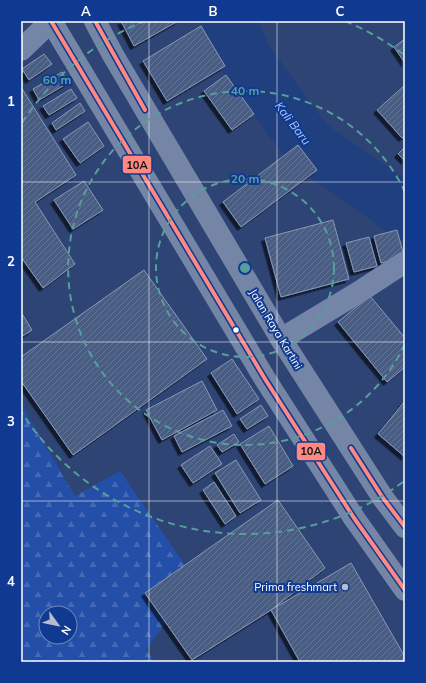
<svg xmlns="http://www.w3.org/2000/svg" width="426" height="683" viewBox="0 0 426 683" font-family="Mulish,sans-serif">
  <defs>
    <pattern id="forest-firs" width="22" height="20" patternUnits="userSpaceOnUse"><rect width="22" height="20" fill="#234fa8"/><path d="M5 1l3.5 6h-7zM16 11l3.5 6h-7z" fill="#4469b5"/></pattern>
    <pattern id="building-hatch" width="6" height="6" patternUnits="userSpaceOnUse"><rect width="6" height="6" fill="#485c82"/><path d="M-1 1l2-2M0 6l6-6M5 7l2-2" fill="none" stroke="#637495"/></pattern>
    <filter id="shadow"><feDropShadow dx="-3.5" dy="3.5" stdDeviation="0" flood-color="#0009"/></filter>
  </defs>
  <rect width="100%" height="100%" fill="#2d4474"/>
  <!-- forest -->
  <path fill="url(#forest-firs)" fill-rule="evenodd" d="M21,404l54,92 45,-25 76,110 -50,69 9,12h-134zM46,613h24v24h-24z"/>
  <g fill="none" stroke-linecap="round" stroke-linejoin="round">
    <!-- river -->
    <polyline stroke="#203f7f" stroke-width="53" points="229,21 246,59 308,144 386,198 405,213"/>
  </g>
  <!-- building -->
  <g fill="url(#building-hatch)" stroke="#8998b5" filter="url(#shadow)">
    <polygon points="121,21 178,21 134,46"/>
    <polygon points="201,26 225,66 167,101 143,61"/>
    <polygon points="405,39 405,63 394,47"/>
    <polygon points="44,54 52,64 29,80 22,69"/>
    <polygon points="62,72 68,83 39,100 33,89"/>
    <polygon points="226,75 254,114 232,130 204,91"/>
    <polygon points="405,85 405,136 402,138 377,110"/>
    <polygon points="21,87 76,175 35,202 75,264 43,288 21,257"/>
    <polygon points="71,89 77,98 49,115 43,106"/>
    <polygon points="80,103 85,111 56,130 52,123"/>
    <polygon points="88,122 104,146 80,163 63,139"/>
    <polygon points="298,145 317,170 241,227 223,202"/>
    <polygon points="405,147 405,161 398,154"/>
    <polygon points="84,181 103,210 73,229 54,200"/>
    <polygon points="333,220 349,279 281,297 265,238"/>
    <polygon points="397,230 404,256 381,263 374,236"/>
    <polygon points="369,237 377,266 354,272 346,243"/>
    <polygon points="144,270 207,359 73,455 21,381 21,357"/>
    <polygon points="370,296 405,338 405,367 387,382 338,322"/>
    <polygon points="21,312 32,330 21,337"/>
    <polygon points="232,359 259,399 237,414 211,373"/>
    <polygon points="202,381 217,410 162,440 146,410"/>
    <polygon points="405,401 405,457 378,434"/>
    <polygon points="261,405 268,416 247,429 240,419"/>
    <polygon points="223,410 232,426 182,452 174,436"/>
    <polygon points="269,426 293,466 265,484 240,444"/>
    <polygon points="234,434 239,442 222,452 217,445"/>
    <polygon points="210,446 222,464 193,483 181,465"/>
    <polygon points="236,460 261,500 240,513 215,473"/>
    <polygon points="214,482 236,516 225,524 203,490"/>
    <polygon points="278,500 325,568 271,610 192,660 145,593"/>
    <polygon points="351,563 405,657 405,662 300,662 271,610"/>
  </g>
  <g fill="none" stroke-linecap="round" stroke-linejoin="round">
    <!-- minor -->
    <g stroke="#7485a7" stroke-width="22">
      <polyline points="21,50 51,21"/>
      <polyline points="281,339 359,292 405,262"/>
    </g>
    <!-- major -->
    <g stroke="#7485a6" stroke-width="22">
      <polyline points="51,21 265,379 354,518 405,590"/>
      <polyline points="95,21 113,55 281,339 383,498 405,527"/>
    </g>
    <!-- bus-1 casing -->
    <g stroke="#103a91" stroke-width="7">
      <g id="bus-1">
        <polyline points="51,21 265,379 354,518 405,590"/>
        <polyline points="95,21 145,110"/>
        <polyline points="351,448 383,498 405,527"/>
      </g>
    </g>
    <!-- bus-1 -->
    <use href="#bus-1" stroke="#ff8980" stroke-width="4"/>
  </g>
  <!-- grid -->
  <path fill="none" stroke="#fff" stroke-width="1" stroke-opacity="0.55" d="M149,21v641M277,21v641M21,182h384M21,342h384M21,501h384"/>
  <!-- distance rings -->
  <g fill="none" stroke="#579f9a" stroke-width="2" stroke-dasharray="7 5">
    <circle cx="245" cy="268" r="89"/>
    <path d="M405 344A177 177 0 1 1 405 192"/>
    <path d="M403 482A266 266 0 0 1 22 413M22 123A266 266 0 0 1 145 21M345 21A266 266 0 0 1 403 54"/>
  </g>
  <!-- markers -->
  <circle fill="#fff" stroke="#103a91" stroke-width="1.5" cx="236" cy="330" r="3.5"/>
  <circle fill="#b6bece" stroke="#103a91" stroke-width="1.5" cx="345" cy="587" r="4"/>
  <g text-anchor="middle" dominant-baseline="central" stroke-width="4" stroke-linejoin="round" paint-order="stroke">
    <!-- street labels -->
    <g font-size="11" fill="#fff" stroke="#103a91">
      <text transform="translate(276 329) rotate(59)">Jalan Raya Kartini</text>
    </g>
    <!-- poi labels -->
    <g font-size="11" fill="#fff" stroke="#103a91" text-anchor="end">
      <text x="337" y="587">Prima freshmart</text>
    </g>
    <!-- water labels -->
    <g font-size="12" font-style="italic" fill="#a6c3fa" stroke="#103a91">
      <text transform="translate(293 123) rotate(53)">Kali Baru</text>
    </g>
  </g>
  <circle cx="245" cy="268" r="6" fill="#579f9a" stroke="#103a91" stroke-width="2"/>
  <g font-size="12" text-anchor="middle" font-weight="bold" fill="#579f9a" stroke="#103a91" stroke-width="4" stroke-linejoin="round" paint-order="stroke">
    <text x="57" y="84">60 m</text>
    <text x="245" y="95">40 m</text>
    <text x="245" y="183">20 m</text>
  </g>
  <g stroke="#103a91" stroke-width="1.5">
    <rect x="122" y="155" width="30" height="19" rx="4" fill="#ff8980"/>
    <rect x="296" y="442" width="30" height="19" rx="4" fill="#ff8980"/>
  </g>
  <g font-size="11" text-anchor="middle" font-weight="bold" fill="#111">
    <text x="137" y="169">10A</text>
    <text x="311" y="455">10A</text>
  </g>
  <!-- border -->
  <rect width="426" height="683" fill="none" stroke="#103a91" stroke-width="44"/>
  <!-- north arrow -->
  <g transform="translate(58 625) rotate(123)"><circle r="19" fill="#103a91" stroke="#7089bd"/>
  <path d="M0-3L7 15L0 10L-7 15Z" fill="#b6bece"/>
  <text y="-6" font-size="11" font-weight="bold" text-anchor="middle" fill="#ffffff">N</text>
  </g>
  <rect x="22" y="22" width="382" height="639" fill="none" stroke="#fff" stroke-width="1.5"/>
  <g font-size="13" text-anchor="middle" font-weight="bold" fill="#fff">
    <text x="86" y="16">A</text>
    <text x="213" y="16">B</text>
    <text x="340" y="16">C</text>
    <text x="11" y="106">1</text>
    <text x="11" y="266">2</text>
    <text x="11" y="426">3</text>
    <text x="11" y="586">4</text>
  </g>
</svg>
